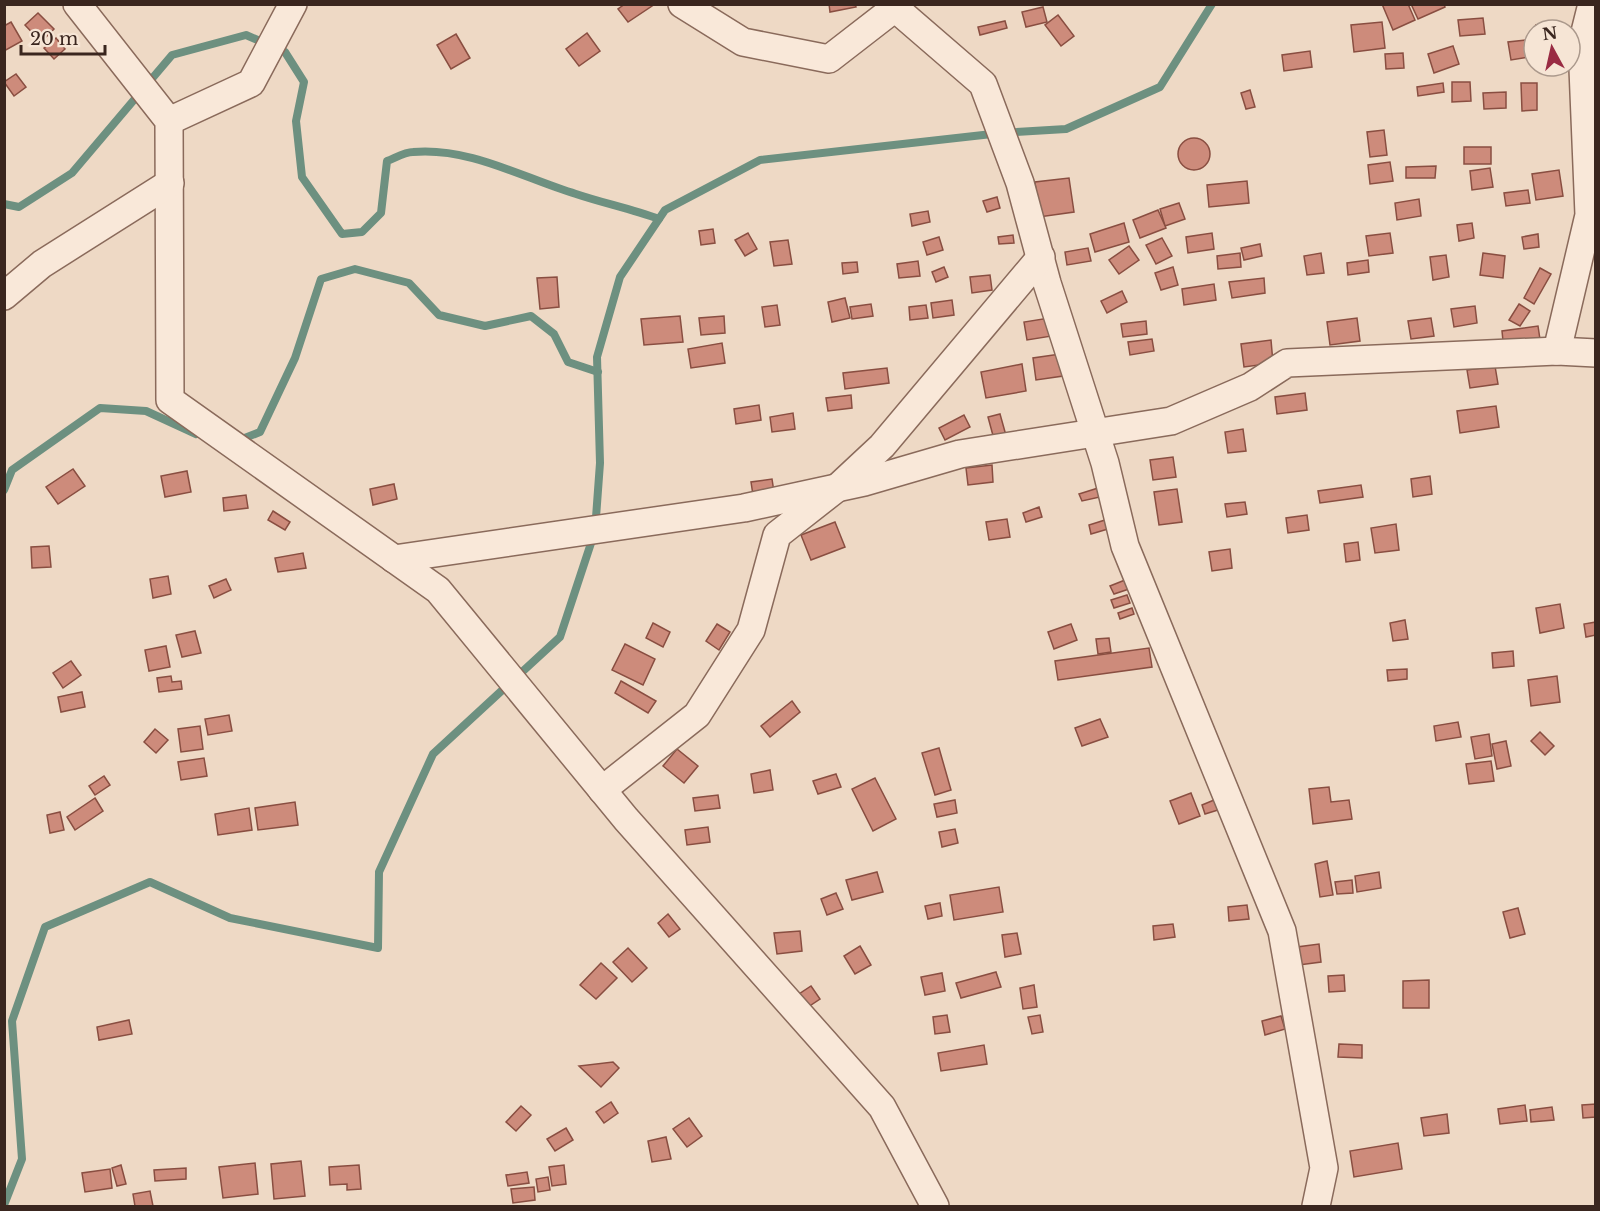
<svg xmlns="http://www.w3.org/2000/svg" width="1600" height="1211" viewBox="0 0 1600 1211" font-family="'Libre Baskerville',serif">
  <rect width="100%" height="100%" fill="#eed9c5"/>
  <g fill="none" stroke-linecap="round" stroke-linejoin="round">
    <!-- stream -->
    <g stroke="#6d9080" stroke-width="8">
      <path d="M4,204l15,3 53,-34 100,-118 74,-20 39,17 19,30 -8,39 6,56 40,57 20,-2 19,-19 6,-52c8,-3 18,-9 26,-9 57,-5 110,26 163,42 27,9 55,15 83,25"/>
      <polyline points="237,441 260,432 295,358 321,279 355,269 409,283 439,315 485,326 531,316 554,334 568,362 598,372"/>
      <polyline points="4,490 12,470 100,408 146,411 196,434"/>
      <polyline points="4,1205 22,1159 12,1021 45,927 150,882 230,918 378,948 379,872 433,754 560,637 595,531 600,463 597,357 620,277 665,210 760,160 1001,133 1066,129 1160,87 1212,4"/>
    </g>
  </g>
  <!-- building -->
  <g fill="#cd8b7b" stroke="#894e41" stroke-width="1.5">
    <polygon points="625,4 655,4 628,22 618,9"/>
    <polygon points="829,4 855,4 856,7 830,12"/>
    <polygon points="1382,4 1408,4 1415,20 1393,30"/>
    <polygon points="1411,4 1444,4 1445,7 1418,19"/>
    <polygon points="1043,7 1047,22 1026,27 1022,12"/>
    <polygon points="38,13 54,29 41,42 25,25"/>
    <polygon points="1058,15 1074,36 1061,46 1045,25"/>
    <polygon points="1483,18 1485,34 1460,36 1458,20"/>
    <polygon points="1005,21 1007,28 980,35 978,27"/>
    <polygon points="11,22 22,41 4,51 4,26"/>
    <polygon points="1382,22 1385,48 1354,52 1351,25"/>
    <polygon points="1559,22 1560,30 1537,30 1536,25"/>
    <polygon points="587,33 600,51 579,66 566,49"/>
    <polygon points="456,34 470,58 451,69 437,45"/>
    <polygon points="56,38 65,49 54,59 44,48"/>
    <polygon points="1534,39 1534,56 1511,60 1508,42"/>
    <polygon points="1453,46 1459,64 1434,73 1428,54"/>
    <polygon points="1310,51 1312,67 1284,71 1282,55"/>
    <polygon points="1403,53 1404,68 1386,69 1385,54"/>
    <polygon points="16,74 26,87 14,96 4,82"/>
    <polygon points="1452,82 1470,82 1471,101 1452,102"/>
    <polygon points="1443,83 1444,92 1418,96 1417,87"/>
    <polygon points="1521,83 1537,83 1537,110 1522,111"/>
    <polygon points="1250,90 1255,107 1246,109 1241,93"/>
    <polygon points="1506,92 1506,108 1484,109 1483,93"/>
    <polygon points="1384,130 1387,155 1370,157 1367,132"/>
    <circle cx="1194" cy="154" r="16"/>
    <rect x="1464" y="147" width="27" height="17"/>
    <polygon points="1390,162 1393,181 1370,184 1368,165"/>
    <polygon points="1436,166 1435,178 1406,178 1406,167"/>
    <polygon points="1490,168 1493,187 1472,190 1470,171"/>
    <polygon points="1559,170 1563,196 1536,200 1532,174"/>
    <polygon points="1069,178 1074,212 1039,217 1035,182"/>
    <polygon points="1247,181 1249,203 1209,207 1207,185"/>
    <polygon points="1528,190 1530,203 1506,206 1504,193"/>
    <polygon points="997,197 1000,208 987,212 983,201"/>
    <polygon points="1419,199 1421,216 1397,220 1395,203"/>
    <polygon points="1179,203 1185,219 1165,226 1160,209"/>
    <polygon points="1158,210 1166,228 1140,238 1133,220"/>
    <polygon points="928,211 930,222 912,226 910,214"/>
    <polygon points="1124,223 1129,242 1095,252 1090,234"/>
    <polygon points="1472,223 1474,238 1459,241 1457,225"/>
    <polygon points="713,229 715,243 701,245 699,231"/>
    <polygon points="748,233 757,249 745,256 735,240"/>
    <polygon points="1212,233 1214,249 1188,253 1186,237"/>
    <polygon points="1390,233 1393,253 1369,256 1366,236"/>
    <polygon points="1538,234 1539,247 1524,249 1522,237"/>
    <polygon points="1013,235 1014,243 999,244 998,237"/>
    <polygon points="939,237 943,250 927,255 923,242"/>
    <polygon points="1162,238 1172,256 1156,264 1146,245"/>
    <polygon points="788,240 792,264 774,266 770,242"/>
    <polygon points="1260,244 1262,256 1244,260 1241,248"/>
    <polygon points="1129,246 1139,260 1119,274 1109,260"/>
    <polygon points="1088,248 1091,261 1067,265 1065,252"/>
    <polygon points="1240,253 1241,267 1218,269 1217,256"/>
    <polygon points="1321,253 1324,273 1307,275 1304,256"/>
    <polygon points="1483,253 1505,256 1503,278 1480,275"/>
    <polygon points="1446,255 1449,277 1433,280 1430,257"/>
    <polygon points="1368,260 1369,272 1348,275 1347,263"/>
    <polygon points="918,261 920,276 899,278 897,264"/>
    <polygon points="857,262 858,272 843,274 842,263"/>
    <polygon points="944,267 948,277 936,282 932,272"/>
    <polygon points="1173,267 1178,285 1161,290 1155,273"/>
    <polygon points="1540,268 1551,274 1534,304 1524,298"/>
    <polygon points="990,275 992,290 972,293 970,277"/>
    <polygon points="557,277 559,307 540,309 537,278"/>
    <polygon points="1264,278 1265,293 1232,298 1229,282"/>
    <polygon points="1214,284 1216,300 1184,305 1182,289"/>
    <polygon points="1122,291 1127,302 1107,313 1101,301"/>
    <polygon points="845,298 850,318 832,322 828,302"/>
    <polygon points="952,300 954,315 933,318 931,303"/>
    <polygon points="871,304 873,316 852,319 850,307"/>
    <polygon points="1519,304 1530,311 1520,326 1509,320"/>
    <polygon points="777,305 780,325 765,327 762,307"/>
    <polygon points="926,305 928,318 910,320 909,307"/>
    <polygon points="1475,306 1477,323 1454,327 1451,309"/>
    <polygon points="680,316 683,342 644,345 641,319"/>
    <polygon points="724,316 725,333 701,335 699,318"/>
    <polygon points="1049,318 1052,336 1027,340 1024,322"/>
    <polygon points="1357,318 1360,341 1330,345 1327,322"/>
    <polygon points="1431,318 1434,336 1411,339 1408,321"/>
    <polygon points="1146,321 1147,334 1123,337 1121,324"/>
    <polygon points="1538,326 1541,346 1504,351 1502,331"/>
    <polygon points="1152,339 1154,351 1130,355 1128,342"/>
    <polygon points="1271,340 1273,363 1244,367 1241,344"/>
    <polygon points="722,343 725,363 691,368 688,349"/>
    <polygon points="1060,354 1063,376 1036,380 1033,358"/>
    <polygon points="1022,364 1026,391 986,398 981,372"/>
    <polygon points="1495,366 1498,384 1470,388 1467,370"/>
    <polygon points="887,368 889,383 845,389 843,373"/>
    <polygon points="1305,393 1307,410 1277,414 1275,397"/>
    <polygon points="851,395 852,408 828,411 826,398"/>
    <polygon points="759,405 761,420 736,424 734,409"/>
    <polygon points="1496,406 1499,427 1460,433 1457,411"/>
    <polygon points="793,413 795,429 772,432 770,417"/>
    <polygon points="1000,414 1007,439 995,443 988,417"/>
    <polygon points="964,415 970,427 945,440 939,428"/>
    <polygon points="1243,429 1246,451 1228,453 1225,432"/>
    <polygon points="1173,457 1176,477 1153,480 1150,460"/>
    <polygon points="992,465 993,482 968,485 966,468"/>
    <polygon points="73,469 85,486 58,504 46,487"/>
    <polygon points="187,471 191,492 165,497 161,476"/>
    <polygon points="1430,476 1432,494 1413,497 1411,479"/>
    <polygon points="772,479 774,492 753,495 751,482"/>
    <polygon points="394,484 397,499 373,505 370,489"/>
    <polygon points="1361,485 1363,497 1320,503 1318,491"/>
    <polygon points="1098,488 1100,497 1082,501 1079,494"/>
    <polygon points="1177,489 1182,522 1159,525 1154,492"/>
    <polygon points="246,495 248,508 224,511 223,498"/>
    <polygon points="1245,502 1247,514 1227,517 1225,504"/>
    <polygon points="1039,507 1042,517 1026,522 1023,513"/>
    <polygon points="273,511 290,522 285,530 268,520"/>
    <polygon points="1307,515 1309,530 1288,533 1286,518"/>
    <polygon points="1007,519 1010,537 989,540 986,522"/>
    <polygon points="1105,520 1108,529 1091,534 1089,525"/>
    <polygon points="835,522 845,547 811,560 801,535"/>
    <polygon points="1396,524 1399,550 1375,553 1371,528"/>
    <polygon points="1358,542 1360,560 1346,562 1344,544"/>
    <polygon points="49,546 51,567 32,568 31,547"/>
    <polygon points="1230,549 1232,568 1212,571 1209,552"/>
    <polygon points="303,553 306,568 278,572 275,558"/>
    <polygon points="168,576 171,594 153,598 150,579"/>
    <polygon points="226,579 231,590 214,598 209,586"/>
    <polygon points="1125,580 1129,589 1114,594 1110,586"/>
    <polygon points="1127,595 1130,603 1114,608 1111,600"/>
    <polygon points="1560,604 1564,628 1540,633 1536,608"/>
    <polygon points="1132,608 1134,614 1120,619 1118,613"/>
    <polygon points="1405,620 1408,639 1393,641 1390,623"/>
    <polygon points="1596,622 1596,635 1586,637 1584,624"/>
    <polygon points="653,623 670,632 663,647 646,638"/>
    <polygon points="717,624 730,632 719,650 706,641"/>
    <polygon points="1071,624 1077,640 1054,649 1048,632"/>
    <polygon points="195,631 201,653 182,657 176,635"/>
    <polygon points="1109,638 1111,652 1098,654 1096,639"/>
    <polygon points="625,644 655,659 643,685 612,670"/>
    <polygon points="166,646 170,667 149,671 145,650"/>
    <polygon points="1149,648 1152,667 1058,680 1055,661"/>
    <polygon points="1513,651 1514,666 1493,668 1492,653"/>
    <polygon points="71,661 81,675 63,688 53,673"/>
    <polygon points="1407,669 1407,679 1388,681 1387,670"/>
    <polygon points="171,676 172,682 181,681 182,689 159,692 157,678"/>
    <polygon points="1557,676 1560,702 1531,706 1528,680"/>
    <polygon points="621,681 656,701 648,713 615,693"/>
    <polygon points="82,692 85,707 61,712 58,697"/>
    <polygon points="792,701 800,712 770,737 761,726"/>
    <polygon points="229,715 232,731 208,735 205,719"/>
    <polygon points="1100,719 1108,737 1082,746 1075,728"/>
    <polygon points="1458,722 1461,737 1436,741 1434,726"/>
    <polygon points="200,726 203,749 181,752 178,729"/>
    <polygon points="155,729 168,740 156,753 144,742"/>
    <polygon points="1540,732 1554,746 1545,755 1531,741"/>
    <polygon points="1489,734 1492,756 1475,759 1471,737"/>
    <polygon points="1506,741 1511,766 1497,769 1492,744"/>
    <polygon points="939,748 951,790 935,795 922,753"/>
    <polygon points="677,749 698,766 684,783 663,766"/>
    <polygon points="204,758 207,776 181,780 178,762"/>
    <polygon points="1491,761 1494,781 1469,784 1466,764"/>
    <polygon points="770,770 773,790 754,793 751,774"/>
    <polygon points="836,774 841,787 818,794 813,781"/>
    <polygon points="104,776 110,785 95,795 89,786"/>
    <polygon points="875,778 896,819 873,831 852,789"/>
    <polygon points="1329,787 1331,802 1349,800 1352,819 1313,824 1309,789"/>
    <polygon points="1191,793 1200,816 1179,824 1170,801"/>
    <polygon points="718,795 720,808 695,811 693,798"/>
    <polygon points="95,798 103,811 75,830 67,817"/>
    <polygon points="955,800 957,813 937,817 934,804"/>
    <polygon points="1214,800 1218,810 1205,814 1202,805"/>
    <polygon points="295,802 298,825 258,830 255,808"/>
    <polygon points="249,808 252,830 218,835 215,814"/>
    <polygon points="60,812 64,830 50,833 47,815"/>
    <polygon points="708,827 710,842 687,845 685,830"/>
    <polygon points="955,829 958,843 942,847 939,832"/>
    <polygon points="1327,861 1333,895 1320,897 1315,864"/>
    <polygon points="877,872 883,892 852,900 846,880"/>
    <polygon points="1379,872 1381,888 1357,892 1355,876"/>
    <polygon points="1352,880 1353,893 1337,894 1335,882"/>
    <polygon points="999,887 1003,912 954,920 950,895"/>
    <polygon points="836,893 843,909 827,915 821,899"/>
    <polygon points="940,903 942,916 928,919 925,906"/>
    <polygon points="1247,905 1249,919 1229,921 1228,907"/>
    <polygon points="1518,908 1525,934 1510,938 1503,912"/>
    <polygon points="668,914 680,929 669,937 658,923"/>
    <polygon points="1173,924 1175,937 1154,940 1153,926"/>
    <polygon points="800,931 802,951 777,954 774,933"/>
    <polygon points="1017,933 1021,954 1005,957 1002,935"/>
    <polygon points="1319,944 1321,962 1299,965 1297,947"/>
    <polygon points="860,946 871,965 855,974 844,956"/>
    <polygon points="628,948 647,968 632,982 613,962"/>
    <polygon points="601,963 617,978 596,999 580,985"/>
    <polygon points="996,972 1001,987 961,998 956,983"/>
    <polygon points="942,973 945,991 925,995 921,977"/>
    <polygon points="1344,975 1345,991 1329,992 1328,976"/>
    <polygon points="1429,980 1429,1008 1403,1008 1403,981"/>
    <polygon points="1034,985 1037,1007 1023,1009 1020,988"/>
    <polygon points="811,986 820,999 808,1007 799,994"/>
    <polygon points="947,1015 950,1032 935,1034 933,1017"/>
    <polygon points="1040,1015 1043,1032 1032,1034 1028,1017"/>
    <polygon points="1281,1016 1285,1029 1265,1035 1262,1021"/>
    <polygon points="129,1020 132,1034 99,1040 97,1027"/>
    <polygon points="1339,1044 1362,1045 1362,1058 1338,1057"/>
    <polygon points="984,1045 987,1064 941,1071 938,1053"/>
    <polygon points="613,1062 619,1068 601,1087 579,1066"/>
    <polygon points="611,1102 618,1113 604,1123 596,1112"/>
    <polygon points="1596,1104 1596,1117 1583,1118 1582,1105"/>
    <polygon points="1525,1105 1527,1121 1500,1124 1498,1109"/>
    <polygon points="521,1106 531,1115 516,1131 506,1122"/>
    <polygon points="1552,1107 1554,1120 1531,1122 1530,1110"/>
    <polygon points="1447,1114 1449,1133 1424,1136 1421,1118"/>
    <polygon points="689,1118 702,1136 687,1147 673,1129"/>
    <polygon points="566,1128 573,1140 555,1151 547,1139"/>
    <polygon points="666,1137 671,1159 652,1162 648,1141"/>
    <polygon points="1398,1143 1402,1169 1354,1177 1350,1151"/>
    <polygon points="301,1161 305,1196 274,1199 271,1164"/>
    <polygon points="255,1163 258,1194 223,1198 219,1167"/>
    <polygon points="121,1165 126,1184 117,1186 112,1168"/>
    <polygon points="359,1165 361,1189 347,1190 347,1184 330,1185 329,1167"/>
    <polygon points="564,1165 566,1184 552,1186 549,1167"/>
    <polygon points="186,1168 186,1179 155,1181 154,1170"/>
    <polygon points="110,1169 112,1188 85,1192 82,1173"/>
    <polygon points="527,1172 529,1183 508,1186 506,1175"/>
    <polygon points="548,1177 550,1190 538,1192 536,1179"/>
    <polygon points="534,1187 535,1200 513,1203 511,1189"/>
    <polygon points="150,1191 153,1206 135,1206 133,1194"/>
  </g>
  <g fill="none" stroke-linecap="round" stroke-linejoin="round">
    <!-- minor casing -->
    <g stroke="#8a6a5b" stroke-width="30">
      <g id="minor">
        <polyline points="77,4 169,121 170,400 438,590 626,819 882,1107 935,1206"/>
        <polyline points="682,4 743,42 829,59 900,4"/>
        <polyline points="895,8 983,84 1020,183 1047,283 1105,463 1125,546 1282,931 1324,1168 1316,1206"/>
        <polyline points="169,121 251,83 293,4"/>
        <polyline points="4,296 42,264 170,183"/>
        <polyline points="1557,351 1589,215 1582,44 1592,4"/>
        <polyline points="394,559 744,508 864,482 960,454 1171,421 1250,387 1287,363 1557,351 1596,353"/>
        <polyline points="602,790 697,715 751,630 777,535 837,488 882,446 1041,257"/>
      </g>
    </g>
    <!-- minor -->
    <use href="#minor" stroke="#f9e8d9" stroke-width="27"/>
  </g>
  <!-- border -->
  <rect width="1600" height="1211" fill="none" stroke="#3a261f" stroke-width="12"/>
  <!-- north arrow -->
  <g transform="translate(1552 48) rotate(352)"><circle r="28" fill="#f6e5d5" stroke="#ab998c" stroke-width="1.5"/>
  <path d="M0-4.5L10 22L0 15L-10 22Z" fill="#992b43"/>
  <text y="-9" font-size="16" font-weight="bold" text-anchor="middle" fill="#3a261f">N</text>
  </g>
  <!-- scale -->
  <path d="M21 45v9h84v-9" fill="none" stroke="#3a261f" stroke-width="3"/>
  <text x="30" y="45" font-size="18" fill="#3a261f" stroke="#f6e5d5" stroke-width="4.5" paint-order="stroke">20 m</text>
</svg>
